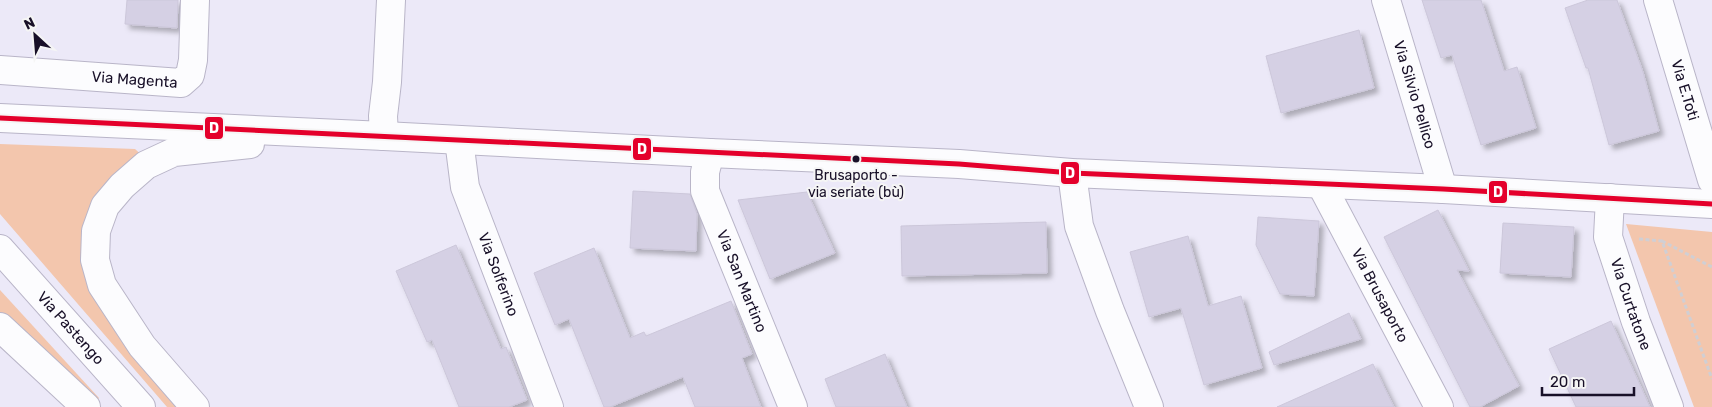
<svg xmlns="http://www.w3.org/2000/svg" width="1712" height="407" viewBox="0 0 1712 407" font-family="Rubik,sans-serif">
  <defs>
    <filter id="shadow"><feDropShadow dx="4.5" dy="4.5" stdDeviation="2.5" flood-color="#0004"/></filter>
  </defs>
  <rect width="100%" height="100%" fill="#ece9f8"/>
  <!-- green -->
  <g fill="#f3c6ad">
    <polygon points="0,144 135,149 146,159 87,232 185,407 167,407 0,214"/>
    <polygon points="1626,224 1712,232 1712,407 1694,407"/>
    <polygon points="0,290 99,398 96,402 0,318"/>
  </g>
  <!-- building -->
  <g fill="#d5d0e4" stroke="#ccc7da" filter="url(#shadow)">
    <polygon points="127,0 178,0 177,28 125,24"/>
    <polygon points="1422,0 1481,0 1504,71 1517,67 1536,128 1481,145 1452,55 1441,58"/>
    <polygon points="1588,0 1617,0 1643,72 1659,131 1609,145 1588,68 1586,68 1565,8"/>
    <polygon points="1359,30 1374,88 1281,113 1266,56"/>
    <polygon points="633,191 690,194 697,214 696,251 630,248"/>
    <polygon points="807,192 835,253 770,279 738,200"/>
    <polygon points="1438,210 1469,271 1457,270 1519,386 1480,407 1470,407 1384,237"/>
    <polygon points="1258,217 1319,221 1314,296 1280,294 1256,245"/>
    <polygon points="1046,222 1047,273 902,276 901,226"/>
    <polygon points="1503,223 1574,227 1571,277 1500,273"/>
    <polygon points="1188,236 1208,306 1241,296 1262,368 1204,385 1181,308 1149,317 1130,252"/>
    <polygon points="456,245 501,349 506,347 527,400 509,407 459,407 432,340 427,342 396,271"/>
    <polygon points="594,248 630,338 644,332 646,336 731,301 752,354 742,358 761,407 695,407 683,377 610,407 604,407 569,319 555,325 534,273"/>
    <polygon points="1349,313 1361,339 1274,365 1269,352"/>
    <polygon points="1611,321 1650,407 1576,407 1549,349"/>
    <polygon points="885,354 907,407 836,407 825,379"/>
    <polygon points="1373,364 1394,407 1277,407"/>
  </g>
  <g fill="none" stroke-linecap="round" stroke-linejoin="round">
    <!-- minor casing -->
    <g stroke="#b9b5c8" stroke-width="30">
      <g id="minor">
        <path id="s1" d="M1386,0l57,189"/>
        <path id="s2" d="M1658,0l54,180"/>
        <path id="s3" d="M0,70l181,13 9,-8 3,-15 2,-60"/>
        <polyline points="384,136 383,116 387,82 391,0"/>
        <path id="s4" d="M459,140l6,47 84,220"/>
        <path id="s5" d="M710,153l-5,19v19l88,216"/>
        <polyline points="1072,173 1079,226 1110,311 1149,407"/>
        <path id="s6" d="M1321,184l118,223"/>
        <path id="s7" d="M1610,198l-2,39 28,85 33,85"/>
      </g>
    </g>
    <!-- tertiary casing -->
    <g stroke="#b9b5c8" stroke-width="30">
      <g id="tertiary">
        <polyline points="0,118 384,136 710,153 959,164 1072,173 1443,189 1712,204"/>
        <path id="s8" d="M0,249l141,158"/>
        <polyline points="0,327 86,407"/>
        <polyline points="195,407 142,346 102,285 95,260 96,231 105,206 122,186 146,165 174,152 250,144"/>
      </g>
    </g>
    <!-- path -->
    <g stroke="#d0cfd4" stroke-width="3" stroke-dasharray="4 2.5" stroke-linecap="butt">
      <polyline points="1639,239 1662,241 1712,379"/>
      <polyline points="1662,241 1712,267"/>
    </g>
    <!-- minor -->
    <use href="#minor" stroke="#fcfcfe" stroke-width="28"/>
    <!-- tertiary -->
    <use href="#tertiary" stroke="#fcfcfe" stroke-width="28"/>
    <!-- bus-1 casing -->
    <g stroke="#f5f5f5" stroke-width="9">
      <polyline id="bus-1" points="0,118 959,164 1072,173 1443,189 1712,204"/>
    </g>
    <!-- bus-1 -->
    <use href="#bus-1" stroke="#e4002b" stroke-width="5"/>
  </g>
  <!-- markers -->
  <circle fill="#181028" stroke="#f5f5f5" stroke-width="2" cx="856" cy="159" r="4.5"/>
  <g text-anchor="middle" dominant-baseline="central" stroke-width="4" stroke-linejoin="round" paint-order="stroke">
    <!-- bus labels -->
    <g font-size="14" fill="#181028" stroke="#f5f5f5">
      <text x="856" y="175">Brusaporto -<tspan x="856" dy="17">via seriate (bù)</tspan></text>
    </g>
    <!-- street labels -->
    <g font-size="15" fill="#181028" stroke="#f5f5f5">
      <text stroke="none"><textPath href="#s3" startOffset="135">Via Magenta</textPath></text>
      <text stroke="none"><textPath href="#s2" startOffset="94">Via E.Toti</textPath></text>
      <text stroke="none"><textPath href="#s1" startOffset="99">Via Silvio Pellico</textPath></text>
      <text stroke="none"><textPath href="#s4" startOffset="141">Via Solferino</textPath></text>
      <text stroke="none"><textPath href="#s5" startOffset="136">Via San Martino</textPath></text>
      <text stroke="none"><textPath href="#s6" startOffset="126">Via Brusaporto</textPath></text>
      <text stroke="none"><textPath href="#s7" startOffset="110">Via Curtatone</textPath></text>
      <text stroke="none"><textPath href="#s8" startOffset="106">Via Pastengo</textPath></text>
    </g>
  </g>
  <g stroke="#f5f5f5" stroke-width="2">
    <rect x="204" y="116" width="20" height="24" rx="5" fill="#e4002b"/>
    <rect x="632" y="137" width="20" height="24" rx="5" fill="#e4002b"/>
    <rect x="1060" y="161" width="20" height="24" rx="5" fill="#e4002b"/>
    <rect x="1488" y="180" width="20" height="24" rx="5" fill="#e4002b"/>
  </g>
  <g font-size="14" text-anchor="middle" font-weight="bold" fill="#fff">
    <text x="214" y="133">D</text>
    <text x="642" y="154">D</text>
    <text x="1070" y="178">D</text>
    <text x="1498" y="197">D</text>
  </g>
  <!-- north arrow -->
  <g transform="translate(35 35) rotate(334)" stroke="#f5f5f5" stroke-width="4" paint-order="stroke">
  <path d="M0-4L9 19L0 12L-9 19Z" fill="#181028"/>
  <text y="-8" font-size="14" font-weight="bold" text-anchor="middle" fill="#181028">N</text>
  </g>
  <!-- scale -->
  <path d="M1542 387v8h92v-8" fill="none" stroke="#181028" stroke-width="2.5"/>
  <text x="1550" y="387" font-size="15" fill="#181028" stroke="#f5f5f5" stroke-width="4" paint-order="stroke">20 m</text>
</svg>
